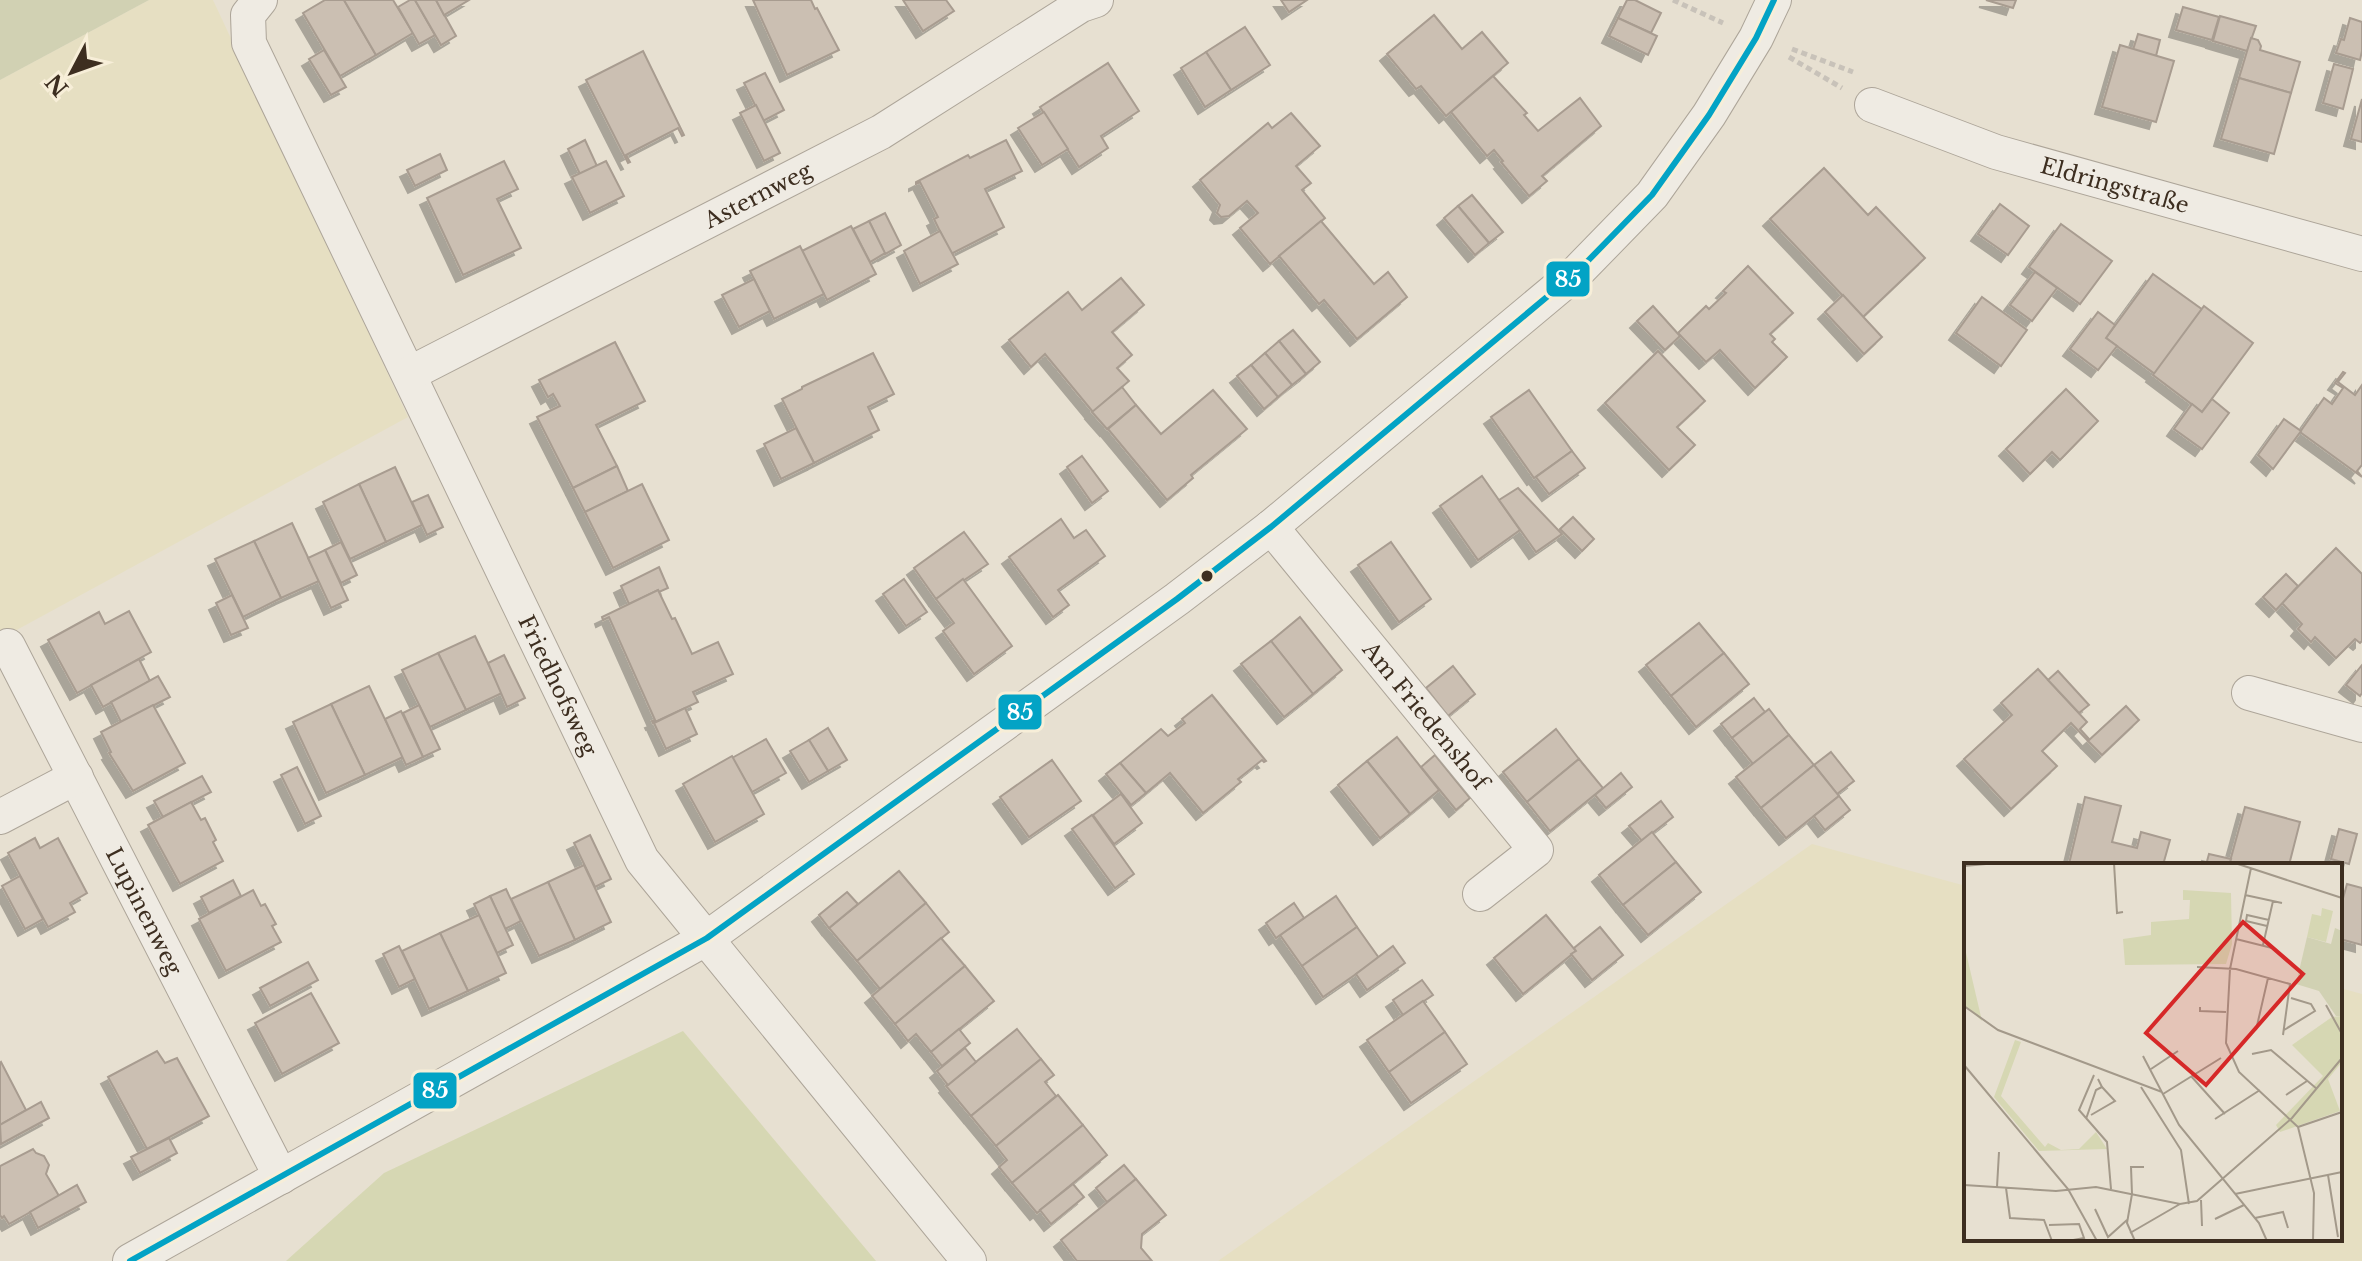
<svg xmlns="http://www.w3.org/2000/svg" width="2362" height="1261" viewBox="0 0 2362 1261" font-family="'Libre Baskerville',serif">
  <defs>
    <filter id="shadow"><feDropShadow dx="-7" dy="7" stdDeviation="0" flood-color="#0004"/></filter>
  </defs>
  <rect width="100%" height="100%" fill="#e7e0d1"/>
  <!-- farmland -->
  <g fill="#e6dfc2">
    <polygon points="149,0 213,0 408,417 0,639 0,80"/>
    <polygon points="1812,844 1966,886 1966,1239 2340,1239 2340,988 2362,994 2362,1261 1218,1261"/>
  </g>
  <!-- green -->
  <polygon fill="#d6d7b3" points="683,1031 876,1261 286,1261 384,1173"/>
  <!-- cemetery -->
  <polygon fill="#d1d1b3" points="0,0 149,0 0,80"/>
  <!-- building -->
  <g fill="#cbbfb2" stroke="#a89c90" stroke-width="2" filter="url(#shadow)">
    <polygon points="325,0 344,0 376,55 340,76 303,13"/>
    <polygon points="344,0 393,0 413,33 376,55"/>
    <polygon points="410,0 415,0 435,35 419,44 398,7"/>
    <polygon points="415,0 436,0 456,36 441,45"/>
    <polygon points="436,0 469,0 444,15"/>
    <polygon points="753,0 811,0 815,9 817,8 839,50 787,75"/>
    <polygon points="903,0 946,0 954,11 923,31"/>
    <polygon points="1281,0 1307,0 1289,12"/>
    <polygon points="1627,0 1635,0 1661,13 1651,33 1618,18"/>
    <polygon points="1986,0 2016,0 2013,8"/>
    <polygon points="2183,7 2219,17 2212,40 2176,30"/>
    <polygon points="1434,15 1462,49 1482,32 1508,63 1446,116 1421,86 1416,89 1387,54"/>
    <polygon points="2220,16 2256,26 2247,51 2213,41"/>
    <polygon points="1618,18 1657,36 1648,55 1609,36"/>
    <polygon points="2350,18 2362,22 2362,51 2360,60 2336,53 2341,39 2344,40"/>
    <polygon points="1245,27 1270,65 1231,90 1206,52"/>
    <polygon points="2138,34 2160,40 2156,56 2133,50"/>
    <polygon points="2251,38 2258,40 2261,46 2260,50 2300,62 2291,93 2239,78"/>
    <polygon points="2120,45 2174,61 2156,122 2102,107"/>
    <polygon points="324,50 346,87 331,95 309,59"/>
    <polygon points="643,51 684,135 682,136 678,128 626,155 630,162 628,163 586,80"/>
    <polygon points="1206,52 1231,90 1205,107 1181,68"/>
    <polygon points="1108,63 1139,111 1101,136 1108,148 1079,167 1040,107"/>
    <polygon points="2334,64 2353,69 2343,109 2323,103"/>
    <polygon points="765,73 784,110 763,121 744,83"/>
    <polygon points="1493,76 1527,113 1524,115 1538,131 1580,98 1601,126 1542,176 1547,181 1529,196 1501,162 1503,161 1494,150 1487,156 1451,112"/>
    <polygon points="2239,78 2291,93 2274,154 2221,139"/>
    <polygon points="2362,99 2362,142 2351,139"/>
    <polygon points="756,105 780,153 764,161 740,113"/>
    <polygon points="1044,112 1068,149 1042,165 1018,128"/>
    <polygon points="1291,113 1320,146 1296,166 1311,183 1302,190 1325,218 1270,264 1240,228 1258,213 1247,201 1229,216 1221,217 1217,213 1220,205 1200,180 1268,123 1272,128"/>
    <polygon points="585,140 597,166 580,174 568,149"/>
    <polygon points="1006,140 1022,171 985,189 1004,227 951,254 934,219 938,217 920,182 916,184 916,182 968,155 970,158"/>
    <polygon points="440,154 447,170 415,186 407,170"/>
    <polygon points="504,161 518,189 497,199 521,248 463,275 427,198"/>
    <polygon points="606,161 624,196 590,213 572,177"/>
    <polygon points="1824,168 1868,215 1876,207 1925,258 1863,317 1770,219"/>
    <polygon points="1472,195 1503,232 1489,243 1458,206"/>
    <polygon points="2000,204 2029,226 2008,255 1978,234"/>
    <polygon points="1458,206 1489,243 1475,255 1444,218"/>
    <polygon points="885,213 901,245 885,254 869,221"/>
    <polygon points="869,221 885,253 870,262 853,229"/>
    <polygon points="1321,221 1374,284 1388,272 1407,297 1357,339 1324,300 1319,304 1279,256"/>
    <polygon points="2061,224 2112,261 2080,304 2029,267"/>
    <polygon points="851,226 876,274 827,300 802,251"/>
    <polygon points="940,231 958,264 920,284 904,251"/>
    <polygon points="800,246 824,294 774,319 750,271"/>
    <polygon points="1748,266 1793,313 1770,334 1775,339 1772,342 1787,357 1755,388 1720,350 1706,362 1678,333 1706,306 1709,309 1726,293 1723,291"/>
    <polygon points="2035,272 2057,288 2032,321 2010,305"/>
    <polygon points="2153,274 2203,310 2155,374 2106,338"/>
    <polygon points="1121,278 1144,305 1112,332 1132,355 1117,368 1129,381 1093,412 1045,354 1031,367 1009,340 1068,292 1082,310"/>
    <polygon points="754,279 770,311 739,327 722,295"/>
    <polygon points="1843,295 1882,337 1864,354 1825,312"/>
    <polygon points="1982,297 2027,330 2001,366 1956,333"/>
    <polygon points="1653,306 1680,336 1665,350 1637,321"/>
    <polygon points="2204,306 2253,343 2202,412 2153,375"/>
    <polygon points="2098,312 2115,325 2106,338 2117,346 2098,370 2070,349"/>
    <polygon points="1293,330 1320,362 1306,374 1279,341"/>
    <polygon points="1279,341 1306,374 1292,385 1265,353"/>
    <polygon points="615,342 645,401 596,425 617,466 573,488 537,417 560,406 553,394 548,397 539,380"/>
    <polygon points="1658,351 1705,401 1677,427 1695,445 1669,470 1605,403"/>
    <polygon points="873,353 894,394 868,407 879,430 814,463 782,399 802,389 802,387"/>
    <polygon points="1265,353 1292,385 1278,397 1251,365"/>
    <polygon points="1251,365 1278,397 1264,409 1237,376"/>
    <polygon points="2343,372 2345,373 2338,382 2355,395 2362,385 2362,465 2357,471 2362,477 2300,432 2324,398 2332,404 2343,388 2335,383"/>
    <polygon points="1122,387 1136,405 1107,429 1092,412"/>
    <polygon points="2066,389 2098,421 2060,460 2052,452 2030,474 2006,449"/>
    <polygon points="1213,390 1247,429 1191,475 1193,478 1167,500 1108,429 1136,405 1161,434"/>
    <polygon points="1529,390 1572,451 1534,478 1491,417"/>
    <polygon points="2212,399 2229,413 2202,449 2174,429 2192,404 2202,412"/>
    <polygon points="2284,419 2301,431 2273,469 2258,455"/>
    <polygon points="796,428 814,463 781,479 764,444"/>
    <polygon points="1572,451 1585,468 1549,494 1536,477"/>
    <polygon points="1082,456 1108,491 1092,503 1067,467"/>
    <polygon points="617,466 628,491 585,512 573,488"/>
    <polygon points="395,467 422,525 386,542 359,484"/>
    <polygon points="1482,476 1520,530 1478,560 1440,506"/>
    <polygon points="359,484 386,542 350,559 323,502"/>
    <polygon points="642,484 669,540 613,568 585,512"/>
    <polygon points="1518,488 1562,534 1536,552 1499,500"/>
    <polygon points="428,495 443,527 427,535 412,502"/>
    <polygon points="1573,517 1594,539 1582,551 1560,529"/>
    <polygon points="1061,519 1074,538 1086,530 1105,556 1058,590 1069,605 1053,617 1009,557"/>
    <polygon points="292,523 319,581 281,598 254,541"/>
    <polygon points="964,532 988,564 936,599 914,568"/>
    <polygon points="254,541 281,598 243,617 215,559"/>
    <polygon points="341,542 357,575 341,583 325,550"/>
    <polygon points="1391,542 1431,599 1399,622 1358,565"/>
    <polygon points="2336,548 2362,574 2362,641 2360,643 2355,639 2336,658 2315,637 2311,642 2298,629 2302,624 2282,603"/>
    <polygon points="325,550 348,600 331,608 308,558"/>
    <polygon points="659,567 668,588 659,592 658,590 629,604 621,586"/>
    <polygon points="2286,574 2298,586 2276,610 2263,597"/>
    <polygon points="904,579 927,612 906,626 883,594"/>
    <polygon points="963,579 1012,646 974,674 943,631 954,623 936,599"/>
    <polygon points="658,590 672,619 675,618 692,654 718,642 733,674 693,692 698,702 653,723 652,721 655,720 609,617 603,620 602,617"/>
    <polygon points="232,595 248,628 231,635 216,603"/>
    <polygon points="129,611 151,652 77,693 48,640 99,612 105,624"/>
    <polygon points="1300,617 1342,670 1313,694 1271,641"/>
    <polygon points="1699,623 1724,653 1671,696 1646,665"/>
    <polygon points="475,636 502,693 466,710 438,653"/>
    <polygon points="1271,641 1313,694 1284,717 1241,664"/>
    <polygon points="438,653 466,710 430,727 402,670"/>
    <polygon points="1724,653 1749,684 1696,727 1671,696"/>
    <polygon points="504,655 525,698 507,707 488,663"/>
    <polygon points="139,659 150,681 103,707 91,685"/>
    <polygon points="2362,665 2362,693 2360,696 2346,685"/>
    <polygon points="1453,666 1475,694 1448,716 1426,688"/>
    <polygon points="2038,669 2087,722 2080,729 2089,739 2088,741 2071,723 2042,751 2057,766 2011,809 1964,759 2012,715 2001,703"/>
    <polygon points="2058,671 2089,705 2079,713 2048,680"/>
    <polygon points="158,676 170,697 121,722 111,702"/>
    <polygon points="369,686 403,757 365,775 331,704"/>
    <polygon points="1212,695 1266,761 1264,762 1262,760 1238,779 1241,782 1203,813 1170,773 1146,793 1120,763 1161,729 1168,736 1185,723 1182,719"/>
    <polygon points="1754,698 1765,712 1732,738 1721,724"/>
    <polygon points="331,704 365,775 326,793 293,722"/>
    <polygon points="153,705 185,763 133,791 109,753 111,752 101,732"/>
    <polygon points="419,705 440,749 423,757 403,713"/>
    <polygon points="2126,706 2139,720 2102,755 2088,741"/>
    <polygon points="685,708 697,734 666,749 654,723"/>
    <polygon points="1769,709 1789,735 1753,764 1732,738"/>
    <polygon points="401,711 423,757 406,765 385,719"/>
    <polygon points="828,728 847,760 828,771 809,740"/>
    <polygon points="1556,729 1579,759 1527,802 1503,772"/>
    <polygon points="1789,735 1814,765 1761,808 1736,777"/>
    <polygon points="1397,737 1439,790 1410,814 1367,761"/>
    <polygon points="766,739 786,773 752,792 732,758"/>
    <polygon points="809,740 828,771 809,782 790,751"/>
    <polygon points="1831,752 1854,781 1837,794 1814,765"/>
    <polygon points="1435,755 1470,798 1456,810 1421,767"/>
    <polygon points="732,756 764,814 715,842 683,784"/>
    <polygon points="1579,759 1603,788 1550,831 1527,802"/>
    <polygon points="1052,760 1081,801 1029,837 1000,797"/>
    <polygon points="1367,761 1410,814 1380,838 1338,785"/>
    <polygon points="1120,763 1146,793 1131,805 1106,774"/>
    <polygon points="1814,765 1839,796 1786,838 1761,808"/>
    <polygon points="297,767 321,816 305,824 281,775"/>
    <polygon points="1621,773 1632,787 1606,808 1595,795"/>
    <polygon points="202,776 211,792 163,817 154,801"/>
    <polygon points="1121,794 1142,823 1114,844 1093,815"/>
    <polygon points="1839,796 1850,810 1825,830 1814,816"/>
    <polygon points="2085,797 2121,806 2112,842 2137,848 2141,832 2170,840 2163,865 2069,864"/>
    <polygon points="1661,801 1673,817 1642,841 1629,826"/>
    <polygon points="191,802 201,820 205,818 216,840 213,842 223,861 180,884 148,825"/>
    <polygon points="2245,807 2300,822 2289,865 2229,865"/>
    <polygon points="1092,815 1134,874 1115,888 1072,829"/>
    <polygon points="2339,829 2357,834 2349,864 2331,859"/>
    <polygon points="1652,832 1676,862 1623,905 1599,875"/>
    <polygon points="590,835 611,879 595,887 574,843"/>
    <polygon points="35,838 40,848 58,838 87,893 70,903 75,912 48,927 8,853"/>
    <polygon points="2209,854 2231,859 2229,865 2206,865"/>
    <polygon points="1676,862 1701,892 1648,935 1623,905"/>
    <polygon points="584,865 611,922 575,940 548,882"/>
    <polygon points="899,871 926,903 857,961 829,928"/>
    <polygon points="20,876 43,919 25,929 2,886"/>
    <polygon points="233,880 241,896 209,913 201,897"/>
    <polygon points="548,882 575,940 539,956 511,899"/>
    <polygon points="2347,884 2362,888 2362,945 2340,939 2340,909"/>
    <polygon points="506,889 521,921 505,929 490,896"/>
    <polygon points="253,890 261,906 265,904 276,924 272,926 281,942 226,971 199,919"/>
    <polygon points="847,892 858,904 829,928 819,915"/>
    <polygon points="490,896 513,945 497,953 474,904"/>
    <polygon points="1336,896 1357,927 1302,966 1280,935"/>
    <polygon points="926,903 949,932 880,989 857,961"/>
    <polygon points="1294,903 1304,918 1276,938 1266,923"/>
    <polygon points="479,915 506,973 468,991 440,933"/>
    <polygon points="1546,915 1576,951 1523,994 1494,958"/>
    <polygon points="1357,927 1379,958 1323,997 1302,966"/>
    <polygon points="1600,927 1623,955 1592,980 1571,954 1576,951 1574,948"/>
    <polygon points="440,933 468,991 429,1009 402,951"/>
    <polygon points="941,938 965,966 895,1024 872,996"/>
    <polygon points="399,946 415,979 399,987 383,954"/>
    <polygon points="1393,946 1405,963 1367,990 1356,974"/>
    <polygon points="308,962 318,980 270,1006 260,988"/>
    <polygon points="965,966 994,1001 931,1052 916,1034 908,1041 895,1024"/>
    <polygon points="1422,980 1433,995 1403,1015 1393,1000"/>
    <polygon points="311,993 339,1043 282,1074 255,1023"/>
    <polygon points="1423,1001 1445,1032 1389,1072 1367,1040"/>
    <polygon points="959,1029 970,1043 942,1066 931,1052"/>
    <polygon points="1017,1029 1041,1059 971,1116 946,1086"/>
    <polygon points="1445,1032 1467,1064 1411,1103 1389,1072"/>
    <polygon points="965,1048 976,1062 948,1085 937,1071"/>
    <polygon points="157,1051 165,1063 177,1058 209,1116 147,1149 108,1077"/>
    <polygon points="1041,1059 1054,1075 1045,1082 1056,1096 996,1146 971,1116"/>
    <polygon points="1,1062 26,1110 0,1125 0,1063"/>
    <polygon points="1058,1095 1083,1125 1012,1183 999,1167 1007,1160 996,1146"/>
    <polygon points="41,1102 49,1118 1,1144 0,1125"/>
    <polygon points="1083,1125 1107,1155 1037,1213 1012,1183"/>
    <polygon points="169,1138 177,1153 140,1173 131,1157"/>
    <polygon points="33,1149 36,1153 44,1156 49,1165 46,1174 59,1196 9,1224 4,1216 2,1218 0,1215 0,1166"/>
    <polygon points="1124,1165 1136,1179 1107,1202 1096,1188"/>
    <polygon points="1136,1179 1166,1215 1142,1234 1141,1248 1152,1261 1077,1261 1061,1240"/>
    <polygon points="1073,1184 1084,1197 1051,1224 1040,1210"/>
    <polygon points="77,1185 86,1202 38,1228 30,1212"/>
  </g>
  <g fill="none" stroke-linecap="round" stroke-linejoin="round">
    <!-- minor casing -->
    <g stroke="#ada599" stroke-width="36">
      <g id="minor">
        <path id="s1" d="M260,0l-12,15 1,28 393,817 327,401"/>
        <path id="s2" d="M1872,105l124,47 366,102"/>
        <path id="s3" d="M409,374l472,-242 200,-127 15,-5"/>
        <path id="s4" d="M1271,527l265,323 -56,44"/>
        <path id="s5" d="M8,646l273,531"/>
        <polyline points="2249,693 2362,725"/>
        <polyline points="0,817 76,777"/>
        <polyline points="130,1261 707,938 1177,599 1271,527 1578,271 1652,195 1709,115 1756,38 1774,0"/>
      </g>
    </g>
    <!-- path -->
    <g stroke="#c8c2b9" stroke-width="5" stroke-dasharray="6 4" stroke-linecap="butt">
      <polyline points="1673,0 1723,23"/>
      <polyline points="1792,49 1853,72"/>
      <polyline points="1789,57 1842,88"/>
    </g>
    <!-- minor -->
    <use href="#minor" stroke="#efebe3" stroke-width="34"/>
    <!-- bus-1 casing -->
    <g stroke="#f7eed8" stroke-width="12">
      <polyline id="bus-1" points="130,1261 707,938 1177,599 1271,527 1578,271 1652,195 1709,115 1756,38 1774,0"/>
    </g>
    <!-- bus-1 -->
    <use href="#bus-1" stroke="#03a3c5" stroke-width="6"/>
  </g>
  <!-- markers -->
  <circle fill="#3d2e20" stroke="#f7eed8" stroke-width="3" cx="1207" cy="576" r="7"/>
  <g text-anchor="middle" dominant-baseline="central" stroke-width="7" stroke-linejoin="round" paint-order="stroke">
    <!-- street labels -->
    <g font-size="22" fill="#3d2e20" stroke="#f7eed8">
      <text stroke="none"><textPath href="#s2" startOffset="256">Eldringstraße</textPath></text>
      <text stroke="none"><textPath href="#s3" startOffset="392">Asternweg</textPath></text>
      <text stroke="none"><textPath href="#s1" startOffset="760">Friedhofsweg</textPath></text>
      <text stroke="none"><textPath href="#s4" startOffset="244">Am Friedenshof</textPath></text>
      <text stroke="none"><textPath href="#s5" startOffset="298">Lupinenweg</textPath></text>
    </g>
  </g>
  <!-- overview -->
  <g transform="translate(1964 863)">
    <rect width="378" height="378" fill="#e7e0d1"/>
    <path d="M219,27l48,3 1,51 -6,20 -101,1 -2,-26 28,-4v-13l38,-3 1,-19h-7zM358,45l11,3 -7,31 -19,-5 5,-23 9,2zM0,81l18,77 -18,-16zM378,153v46l-14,17 12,32 -60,21 -4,-7 47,-49 -31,-31 40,-28zM51,177l6,2 -20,54 44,51 3,-4 13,7 18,-1 17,-17 11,17 -68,2 -45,-54z" fill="#d6d7b3"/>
    <path d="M371,65l7,3v85h-6l-17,-25 -23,-7 11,-47 24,7z" fill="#d1d1b3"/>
    <path fill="none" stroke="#a3998a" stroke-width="2" d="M150,0l3,50 6,-1M271,0l107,35M0,3l33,-3M287,5l-21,101 -4,74 13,29 59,55 16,66 -1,48M281,32l37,8M303,63l-21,-5 1,-6 22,5M272,76l36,9M299,82l10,-44M233,104l39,2 54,15 -7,51M362,142l16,29M0,143l34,24 164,62M236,144v4l26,1M292,167l12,-52M320,167l31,-19 -4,-7 -20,-6M288,191l19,-4 46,39M179,193l36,69 80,98 8,18M0,202l104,124 29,52M187,206l27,-18M130,212l-15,35 28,32 4,47M227,213l34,38M177,224l40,63 8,54M199,231l58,-36M322,232l21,-14M127,252l24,-14 -13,-14M122,256l10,-29 6,-3 -4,-8M251,256l45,-29M334,264l44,-15M364,312l10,62M0,322l92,6 40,-4 84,17 17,-3 95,-83 50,-60M33,324l2,-35M42,325l4,30 34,2 8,21M168,331l-5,29 8,18M168,331l-1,-27h13M271,331l107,-22M237,337l1,26M131,346l13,28 19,-17M291,355l28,-6 5,16M251,356l29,-14M85,362l30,-1 5,14 -16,3M166,370l50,-29"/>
    <path fill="#d62828" fill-opacity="0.15" stroke="#d62828" stroke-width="4" d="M279,59l60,52 -97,111 -60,-52z"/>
    <rect width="378" height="378" fill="none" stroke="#3d2e20" stroke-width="4"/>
  </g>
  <g stroke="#f7eed8" stroke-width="3">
    <rect x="1545" y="260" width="46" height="38" rx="8" fill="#03a3c5"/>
    <rect x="997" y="693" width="46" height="38" rx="8" fill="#03a3c5"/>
    <rect x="412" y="1071" width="46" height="39" rx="8" fill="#03a3c5"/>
  </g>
  <g font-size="22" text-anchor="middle" font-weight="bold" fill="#fff">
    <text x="1568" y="287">85</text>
    <text x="1020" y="720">85</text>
    <text x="435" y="1098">85</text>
  </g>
  <!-- north arrow -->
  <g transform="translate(72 72) rotate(229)" stroke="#f7eed8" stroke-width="6" paint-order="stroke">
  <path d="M0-6L14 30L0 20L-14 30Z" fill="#3d2e20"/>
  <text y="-12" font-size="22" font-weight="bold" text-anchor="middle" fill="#3d2e20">N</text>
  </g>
</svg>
